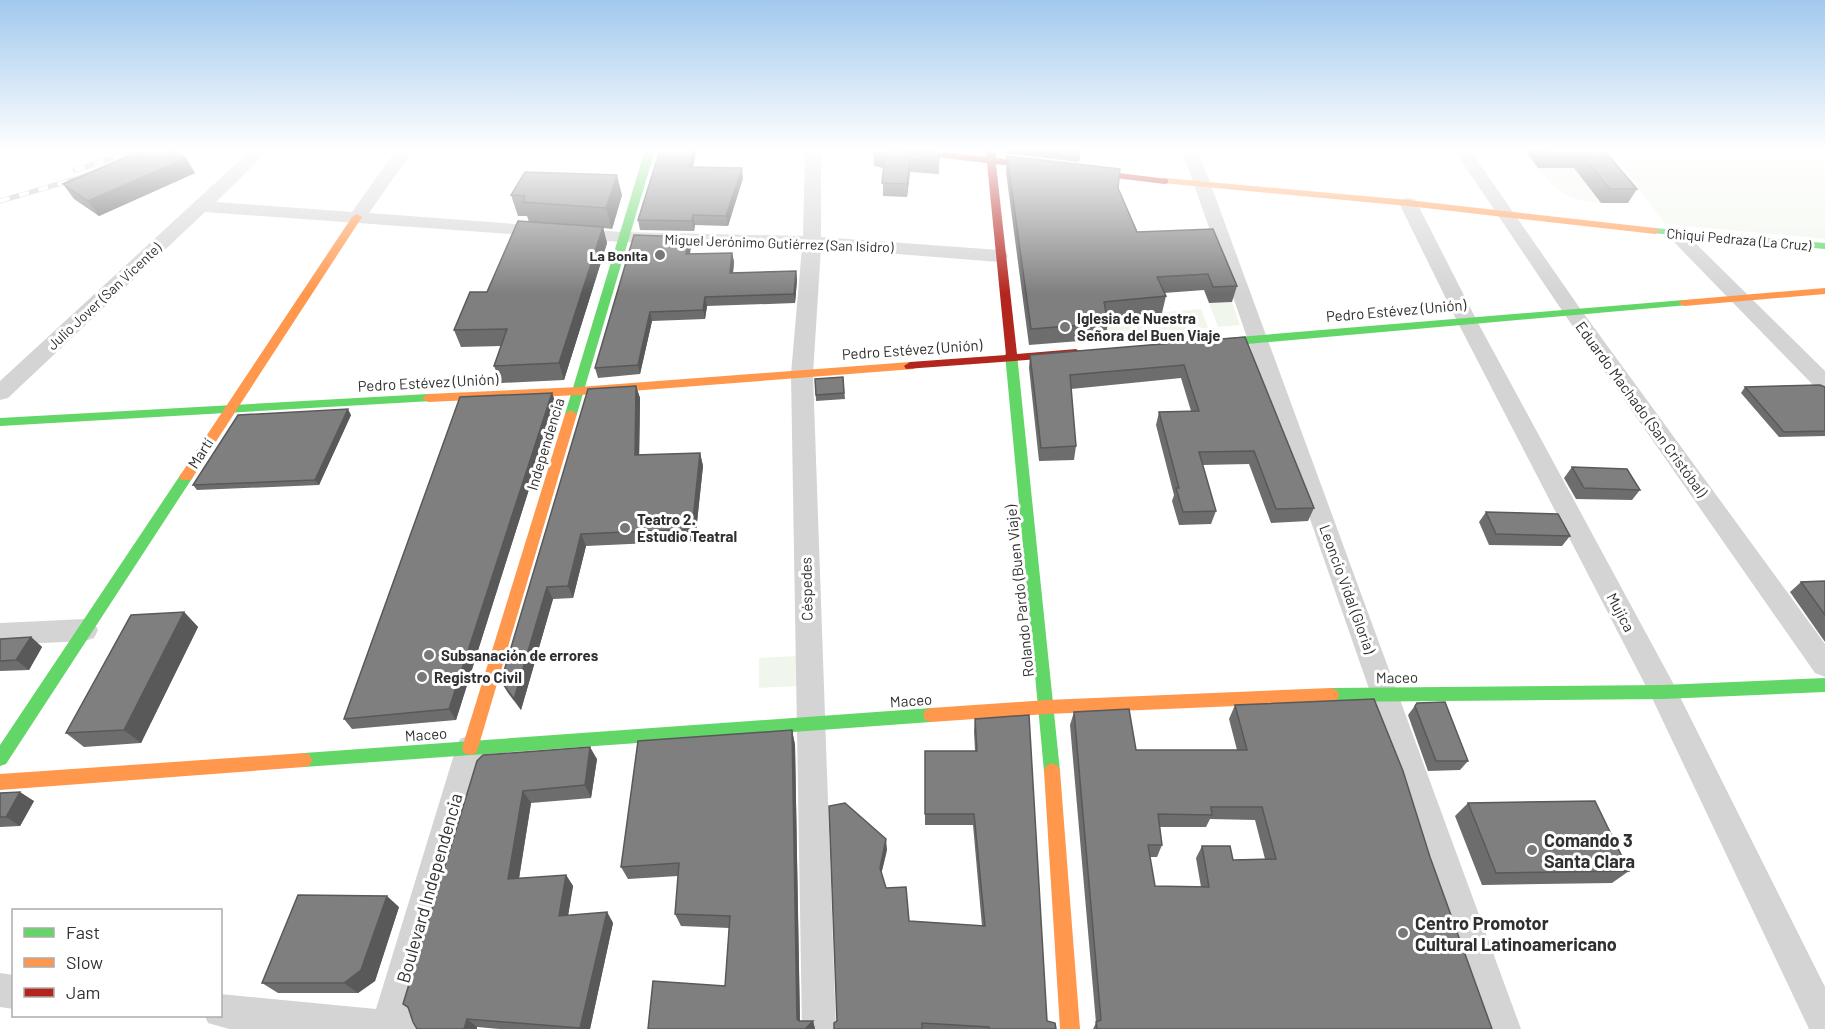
<svg xmlns="http://www.w3.org/2000/svg" width="1825" height="1029" viewBox="0 0 1825 1029" font-family="Barlow,sans-serif">
  <rect width="100%" height="100%" fill="#fff"/>
  <!-- green -->
  <g fill="#f1f6ec">
    <polygon points="1610,150 1825,150 1825,239 1665,224"/>
    <path d="M1538,168h36l27,35c-33,-3 -42,-9 -63,-35z"/>
    <polygon points="1232,302 1240,325 1218,327 1209,303"/>
    <polygon points="1201,309 1208,328 1105,337 1101,318"/>
    <polygon points="797,656 796,686 759,688 759,658"/>
  </g>
  <g fill="none" stroke-linecap="round" stroke-linejoin="round">
    <!-- street -->
    <g fill="#d4d4d4" fill-rule="evenodd">
      <polygon points="251,150 269,150 216,202 352,212 396,150 413,150 369,213 622,232 803,236 805,150 821,150 821,237 999,250 1006,252 1008,256 1006,260 999,262 821,248 813,374 836,1029 802,1029 791,374 802,247 622,242 205,212 8,398 0,400 0,381"/>
      <polygon points="1182,150 1198,150 1521,1029 1487,1029"/>
      <polygon points="1454,150 1470,150 1579,307 1825,644 1825,677 1815,673 1565,315"/>
      <polygon points="1408,198 1414,199 1417,203 1477,321 1673,683 1825,987 1825,1029 1809,1029 1653,700 1457,321 1399,203 1402,199"/>
      <polygon points="1675,228 1681,229 1825,371 1825,391 1817,389 1669,237 1666,233 1669,229"/>
      <polygon points="85,619 94,622 98,630 94,638 85,641 0,645 0,623"/>
      <polygon points="470,735 480,739 484,748 409,1013 418,1017 423,1029 229,1029 208,1023 205,1016 220,1016 220,994 376,1009 456,748 460,739"/>
      <polygon points="0,973 14,975 14,1009 0,1007"/>
    </g>
    <!-- fast -->
    <g fill="#63d668" fill-rule="evenodd">
      <polygon points="645,150 655,150 577,414 575,417 567,417 565,414"/>
      <polygon points="1655,228 1825,243 1825,249 1651,233 1651,229"/>
      <polygon points="1684,300 1688,301 1688,305 1202,348 1196,344 1202,340"/>
      <polygon points="1011,350 1017,354 1060,771 1058,776 1052,779 1046,776 1044,771 1005,354"/>
      <polygon points="428,394 434,398 432,401 0,426 0,418"/>
      <polygon points="186,472 193,477 191,480 6,764 0,766 0,745 181,474"/>
      <polygon points="1825,678 1825,692 1663,699 1331,702 1325,700 1323,695 1325,690 1331,688 1663,685"/>
      <polygon points="931,708 937,710 939,715 937,720 931,722 304,767 298,765 296,760 298,755 304,753"/>
    </g>
    <!-- slow -->
    <g fill="#ff974d" fill-rule="evenodd">
      <polygon points="1165,178 1408,200 1655,228 1660,231 1655,234 1408,206 1162,183 1162,179"/>
      <polygon points="357,214 362,217 191,480 181,480 179,477 181,474 352,217"/>
      <polygon points="1825,288 1825,294 1684,306 1678,303 1684,300"/>
      <polygon points="910,362 916,366 914,369 579,395 428,402 422,398 428,394 579,387"/>
      <polygon points="571,410 577,414 478,748 476,753 470,755 464,753 462,748 565,414"/>
      <polygon points="1331,688 1337,690 1339,695 1337,700 1331,702 1047,714 931,722 925,720 923,715 925,710 931,708 1047,700"/>
      <polygon points="304,753 310,755 312,760 310,765 304,767 0,790 0,774"/>
      <polygon points="1052,763 1058,766 1060,771 1080,1029 1060,1029 1044,771 1046,766"/>
    </g>
    <!-- jam -->
    <polygon fill="#b3261e" fill-rule="evenodd" points="897,150 927,150 986,157 985,150 995,150 996,158 1168,179 1168,183 1165,184 996,164 1017,354 1076,349 1082,353 1080,356 906,369 904,366 910,362 1006,355 987,163 901,153"/>
    <!-- rail casing -->
    <g stroke="#bcbcbc" stroke-width="5">
      <g id="rail">
        <polyline points="75,170 138,150"/>
        <polyline points="0,201 89,175"/>
      </g>
    </g>
    <!-- rail -->
    <use href="#rail" stroke="#fff" stroke-width="4" stroke-dasharray="10" stroke-linecap="butt"/>
  </g>
  <!-- wall -->
  <g fill="#6d6d6d" fill-rule="evenodd">
    <polygon points="660,150 697,150 693,167 743,178 728,226 695,225 694,231 640,230 638,220"/>
    <polygon points="1002,150 1081,150 1079,162 1004,153"/>
    <polygon points="1525,150 1604,150 1637,189 1628,203 1601,203 1574,168 1538,168"/>
    <polygon points="939,151 939,174 910,172 907,197 883,196 883,168 874,166 873,153"/>
    <polygon points="1007,156 1118,188 1137,232 1237,286 1232,302 1209,303 1204,290 1164,293 1166,296 1162,313 1107,317 1108,323 1105,339 1029,345 1006,172"/>
    <polygon points="195,173 99,216 74,199 63,184"/>
    <polygon points="511,195 622,195 612,229 603,228 607,243 564,380 501,383 494,366 501,346 461,347 454,330 487,292 529,222 527,216 518,216"/>
    <polygon points="690,237 691,246 690,254 732,253 734,262 733,273 796,271 797,280 795,303 707,306 705,319 652,321 640,374 598,378 595,368"/>
    <polygon points="1245,337 1314,508 1308,521 1271,523 1249,464 1202,465 1216,511 1211,524 1179,525 1172,501 1174,495 1156,425 1159,412 1191,411 1181,378 1071,389 1076,446 1074,460 1039,461 1029,368 1030,355"/>
    <polygon points="843,377 845,399 816,401 815,379"/>
    <polygon points="636,386 640,398 639,455 700,453 703,466 695,541 586,546 573,598 553,599 521,710 508,693 501,681"/>
    <polygon points="1745,387 1825,387 1825,436 1779,437 1741,393"/>
    <polygon points="552,393 556,404 456,720 352,729 344,719"/>
    <polygon points="351,415 319,485 197,490 193,485"/>
    <polygon points="1572,467 1640,490 1632,500 1576,499 1564,478"/>
    <polygon points="1486,512 1570,536 1562,546 1489,545 1479,522"/>
    <polygon points="1825,581 1825,642 1790,592 1801,582"/>
    <polygon points="184,612 198,627 141,743 84,747 66,733"/>
    <polygon points="31,637 42,647 29,670 0,671 0,639"/>
    <polygon points="1417,703 1468,761 1460,770 1428,771 1408,715"/>
    <path d="M1235,705l195,152 62,172h-399l3,-6 -26,-298 4,-13 62,38h101l-8,-31zM1210,819l45,1 10,39 -32,1 -31,-14 -6,12 5,29 -46,-1 -5,-29h7l5,-12 -2,-18h46z"/>
    <polygon points="975,719 1047,1021 1056,1029 834,1029 887,850 881,874 886,888 909,921 982,926 973,825 925,825 925,751 975,751 974,731"/>
    <polygon points="792,730 795,745 800,1021 813,1021 815,1029 648,1029 653,981 725,986 729,928 681,926 675,914 678,876 628,879 621,867 638,741"/>
    <polygon points="597,759 591,798 531,803 519,879 566,875 573,886 568,916 607,912 613,923 590,1029 499,1029 477,1027 409,1009 403,1004 477,761"/>
    <polygon points="0,793 34,801 20,826 0,827"/>
    <polygon points="1468,803 1629,871 1612,883 1482,885 1455,816"/>
    <polygon points="399,907 375,981 358,993 278,993 262,983"/>
  </g>
  <!-- shaded-wall -->
  <g fill="#595959">
    <polygon points="693,150 697,150 690,177 689,167"/>
    <polygon points="186,158 195,173 99,216 88,201"/>
    <polygon points="910,159 910,172 907,197 907,184"/>
    <polygon points="742,168 743,178 728,226 726,216"/>
    <polygon points="617,175 622,195 612,229 606,208"/>
    <polygon points="693,215 695,225 694,231 692,221"/>
    <polygon points="603,227 607,243 564,380 559,363"/>
    <polygon points="690,237 691,246 688,264 686,254"/>
    <polygon points="732,253 734,262 732,283 730,273"/>
    <polygon points="796,271 797,280 795,303 794,294"/>
    <polygon points="705,297 707,306 705,319 703,310"/>
    <polygon points="650,312 652,321 640,374 638,365"/>
    <polygon points="636,386 640,398 639,468 635,455"/>
    <polygon points="552,393 556,404 456,720 449,709"/>
    <polygon points="348,409 351,415 319,485 315,480"/>
    <polygon points="700,453 703,466 695,541 692,529"/>
    <polygon points="581,534 586,546 573,598 568,586"/>
    <polygon points="547,587 553,599 521,710 514,699"/>
    <polygon points="184,612 198,627 141,743 124,730"/>
    <polygon points="31,637 42,647 29,670 16,660"/>
    <polygon points="792,730 795,745 800,1029 797,1019"/>
    <polygon points="590,747 597,759 591,798 585,785"/>
    <polygon points="523,791 531,803 517,890 508,879"/>
    <polygon points="20,792 34,801 20,826 6,817"/>
    <polygon points="886,839 887,850 880,879 880,868"/>
    <polygon points="566,875 573,886 566,927 559,916"/>
    <polygon points="387,896 399,907 375,981 358,993 344,983"/>
    <polygon points="607,912 613,923 590,1029 581,1029 580,1028"/>
    <polygon points="467,1019 477,1027 477,1029 464,1029"/>
    <polygon points="813,1021 815,1029 805,1029"/>
  </g>
  <!-- building -->
  <g fill="#7f7f7f" stroke="#595959" stroke-width="1.5" fill-rule="evenodd">
    <polygon points="143,150 172,150 186,158 88,201 63,184"/>
    <polygon points="660,150 693,150 689,167 742,168 726,216 693,215 692,221 638,220"/>
    <polygon points="874,150 939,151 939,161 910,159 907,184 882,183 885,155 873,153"/>
    <polygon points="1543,150 1604,150 1637,189 1610,189 1581,154 1545,154"/>
    <polygon points="1007,156 1120,169 1118,188 1137,232 1213,229 1237,286 1213,287 1208,274 1157,277 1166,296 1104,302 1108,323 1031,329"/>
    <polygon points="525,172 617,175 606,208 523,202 525,196 511,195"/>
    <polygon points="518,221 603,227 559,363 494,366 507,329 454,330 470,292 487,292"/>
    <polygon points="634,235 690,237 686,254 732,253 730,273 796,271 794,294 705,297 703,310 650,312 638,365 595,368"/>
    <polygon points="1245,337 1314,508 1276,509 1254,451 1199,452 1216,511 1183,512 1176,488 1179,488 1159,412 1199,411 1184,365 1070,375 1076,446 1041,448 1030,355"/>
    <polygon points="843,377 844,393 816,395 815,379"/>
    <polygon points="1820,385 1825,387 1825,431 1784,432 1745,387"/>
    <polygon points="636,386 635,455 700,453 692,529 581,534 568,586 547,587 514,699 501,681 588,389"/>
    <polygon points="552,393 449,709 344,719 460,397"/>
    <polygon points="348,409 315,480 193,485 238,415"/>
    <polygon points="1572,467 1627,469 1640,490 1584,488"/>
    <polygon points="1486,512 1558,514 1570,536 1496,534"/>
    <polygon points="1825,581 1825,615 1801,582"/>
    <polygon points="184,612 124,730 66,733 131,615"/>
    <polygon points="31,637 16,660 0,661 0,639"/>
    <path d="M1374,699l29,72 27,86 62,172h-395l-1,-7 5,-2 -27,-308 55,-3 7,41h111l-12,-45zM1211,807h51l14,52 -43,1 -3,-14h-28l7,41 -54,-1 -7,-41h14l-4,-31 54,1z"/>
    <polygon points="1445,702 1468,761 1436,761 1415,706 1417,703"/>
    <polygon points="1029,715 1047,1021 1055,1023 1056,1029 989,1029 989,1027 922,1023 922,1029 834,1029 834,1023 837,1021 829,806 845,803 886,839 880,868 886,888 906,887 909,921 985,926 974,814 925,814 925,751 977,751 975,719"/>
    <polygon points="792,730 797,1019 799,1021 813,1021 805,1029 648,1029 653,981 725,986 730,916 675,914 679,863 621,867 638,741"/>
    <polygon points="590,747 585,785 523,791 508,879 566,875 559,916 607,912 580,1028 467,1019 464,1029 417,1029 413,1022 408,1007 403,1004 477,761 483,755"/>
    <polygon points="20,792 6,817 0,817 0,793"/>
    <polygon points="1595,801 1629,871 1496,873 1468,803"/>
    <polygon points="298,895 387,896 361,970 344,983 262,983"/>
  </g>
  <!-- sky -->
  <linearGradient id="sky" x2="0" y2="1"><stop stop-color="#a1c9ed"/><stop offset="0.51" stop-color="#fff"/><stop offset="1" stop-color="#fff" stop-opacity="0"/></linearGradient>
  <rect width="1825" height="294" fill="url(#sky)"/>
  <!-- markers -->
  <g fill="#787878" stroke="#fff" stroke-width="2">
    <circle cx="660" cy="255" r="6"/>
    <circle cx="1065" cy="327" r="6"/>
    <circle cx="625" cy="528" r="6"/>
    <circle cx="429" cy="655" r="6"/>
    <circle cx="422" cy="677" r="6"/>
    <circle cx="1532" cy="850" r="6"/>
    <circle cx="1403" cy="933" r="6"/>
  </g>
  <g text-anchor="middle" dominant-baseline="central" stroke-width="6" stroke-linejoin="round" paint-order="stroke">
    <!-- far-street labels -->
    <g font-size="14" fill="#303030" stroke="#fff">
      <text transform="translate(1739 239) rotate(5)">Chiqui Pedraza (La Cruz)</text>
      <text transform="translate(779 243) rotate(2)">Miguel Jerónimo Gutiérrez (San Isidro)</text>
      <text transform="translate(104 296) rotate(-43)">Julio Jover (San Vicente)</text>
    </g>
    <!-- far-poi labels -->
    <g font-size="14" font-weight="bold" fill="#303030" stroke="#fff" text-anchor="end">
      <text x="648" y="255">La Bonita</text>
    </g>
    <!-- street labels -->
    <g font-size="15" fill="#303030" stroke="#fff">
      <text transform="translate(1396 310) rotate(-5)">Pedro Estévez (Unión)</text>
      <text transform="translate(912 349) rotate(-4)">Pedro Estévez (Unión)</text>
      <text transform="translate(428 382) rotate(-3)">Pedro Estévez (Unión)</text>
      <text transform="translate(1642 409) rotate(54)">Eduardo Machado (San Cristóbal)</text>
      <text transform="translate(545 444) rotate(-73)">Independencia</text>
      <text transform="translate(200 453) rotate(-57)">Martí</text>
      <text transform="translate(806 589) rotate(-91)">Céspedes</text>
      <text transform="translate(1348 589) rotate(70)">Leoncio Vidal (Gloria)</text>
      <text transform="translate(1019 591) rotate(-96)">Rolando Pardo (Buen Viaje)</text>
      <text transform="translate(1621 612) rotate(62)">Mujica</text>
      <text transform="translate(1397 677) rotate(-1)">Maceo</text>
      <text transform="translate(911 700) rotate(-4)">Maceo</text>
      <text transform="translate(426 734) rotate(-4)">Maceo</text>
    </g>
    <!-- poi labels -->
    <g font-size="15" font-weight="bold" fill="#303030" stroke="#fff" text-anchor="start">
      <text x="1077" y="318">Iglesia de Nuestra<tspan x="1077" dy="17">Señora del Buen Viaje</tspan></text>
      <text x="637" y="519">Teatro 2.<tspan x="637" dy="17">Estudio Teatral</tspan></text>
      <text x="441" y="655">Subsanación de errores</text>
      <text x="434" y="677">Registro Civil</text>
    </g>
    <!-- near-poi labels -->
    <g font-size="18" font-weight="bold" fill="#303030" stroke="#fff" text-anchor="start">
      <text x="1544" y="840">Comando 3<tspan x="1544" dy="21">Santa Clara</tspan></text>
      <text x="1415" y="923">Centro Promotor<tspan x="1415" dy="21">Cultural Latinoamericano</tspan></text>
    </g>
    <!-- near-street labels -->
    <g font-size="18" fill="#303030" stroke="#fff">
      <text transform="translate(429 888) rotate(-74)">Boulevard Independencia</text>
    </g>
  </g>
  <!-- legend -->
  <rect x="12" y="909" width="210" height="108" fill="#ffffff" stroke="#acacac" stroke-width="1.5"/>
  <rect x="24" y="928" width="30" height="9" fill="#63d668" stroke="#acacac" stroke-width="1.5"/>
  <text x="66" y="939" font-size="18" fill="#303030">Fast</text>
  <rect x="24" y="958" width="30" height="9" fill="#ff974d" stroke="#acacac" stroke-width="1.5"/>
  <text x="66" y="969" font-size="18" fill="#303030">Slow</text>
  <rect x="24" y="988" width="30" height="9" fill="#b3261e" stroke="#acacac" stroke-width="1.5"/>
  <text x="66" y="999" font-size="18" fill="#303030">Jam</text>
</svg>
